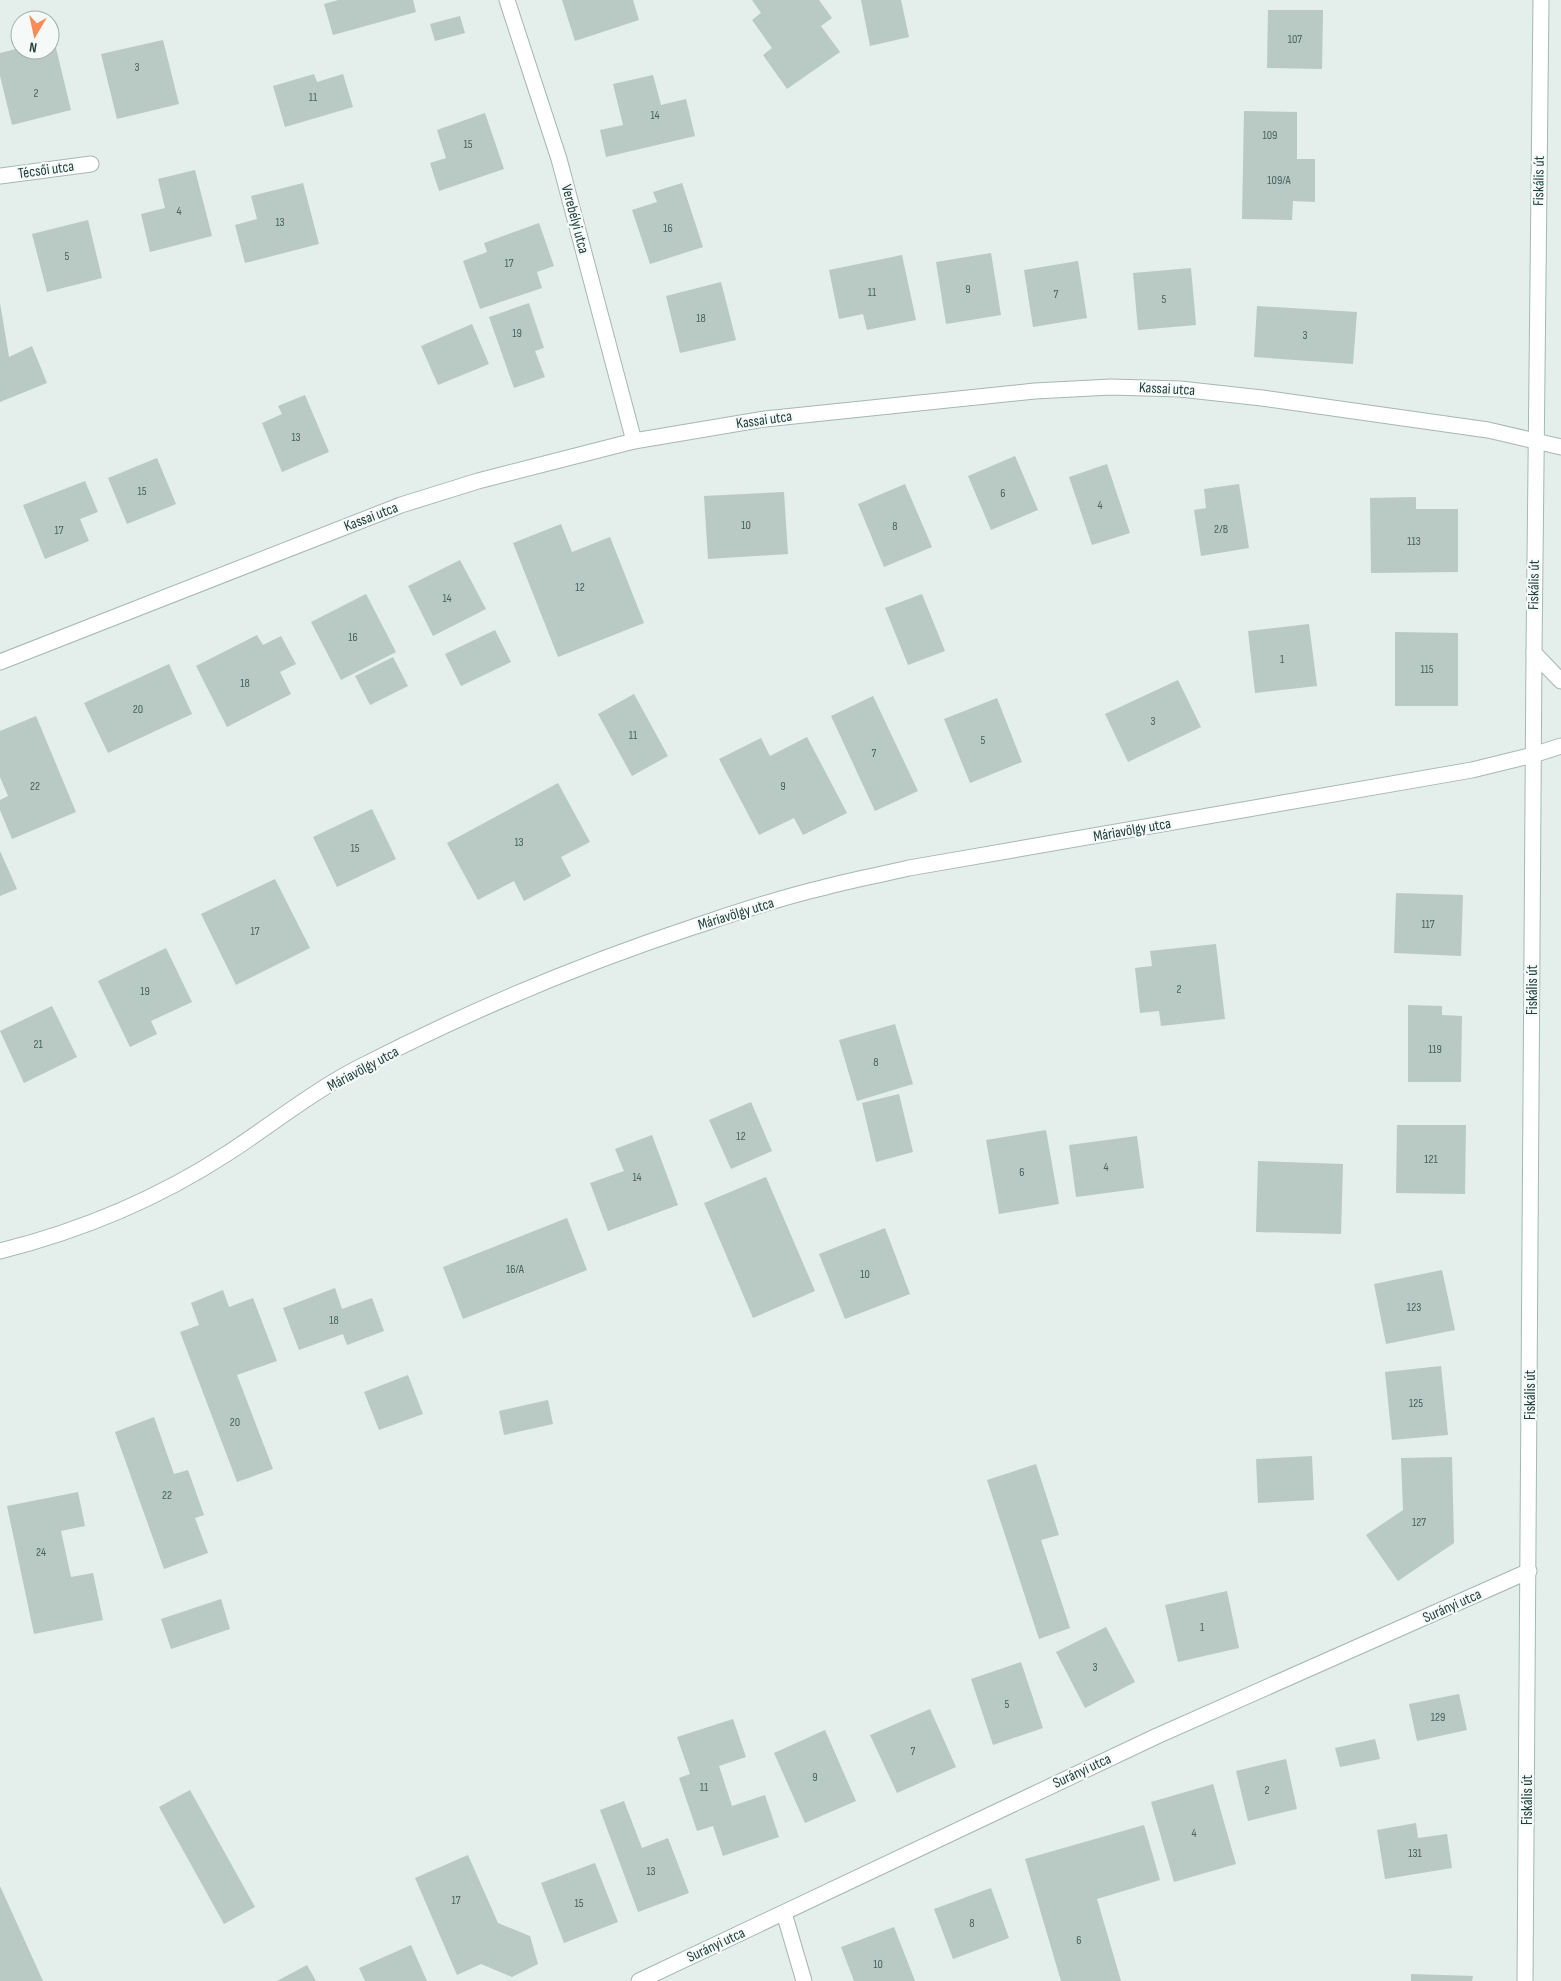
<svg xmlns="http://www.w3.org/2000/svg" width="1561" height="1981" viewBox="0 0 1561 1981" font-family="'Sofia Sans Condensed',sans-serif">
  <rect width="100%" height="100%" fill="#e4eeea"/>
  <!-- building -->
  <g fill="#b9c9c4">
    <polygon points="338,0 413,0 416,12 333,35 324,4"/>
    <polygon points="562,0 633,0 639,20 575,41"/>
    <polygon points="752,0 819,0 832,18 821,26 840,52 787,89 763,55 772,48 752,20 761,13"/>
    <polygon points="861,0 901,0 909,37 870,46"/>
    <polygon points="1268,10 1323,10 1322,69 1267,68"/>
    <polygon points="460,16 465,33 435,41 430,24"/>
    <polygon points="54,40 71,110 12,125 0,76 0,53 20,48 20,50 50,50 50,41"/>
    <polygon points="163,40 179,104 117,119 101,54"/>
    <polygon points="314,74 317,82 343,74 353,107 285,127 273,86"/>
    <polygon points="653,75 661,105 686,99 695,136 606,157 600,130 623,125 613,84"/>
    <polygon points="1244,111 1297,112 1297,159 1315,159 1315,202 1293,201 1292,220 1242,219"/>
    <polygon points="485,113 504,169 439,191 430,163 446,158 437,130"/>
    <polygon points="195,170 212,236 150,252 141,214 165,208 158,179"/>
    <polygon points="303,183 319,244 245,263 235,225 257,219 251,196"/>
    <polygon points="682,183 703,247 650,264 632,210 657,202 653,192"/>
    <polygon points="88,220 102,278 47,292 32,234"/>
    <polygon points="539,223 554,266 537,272 542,288 480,309 463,261 487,252 484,243"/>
    <polygon points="991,253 1001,315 946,324 936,262"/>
    <polygon points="902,255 916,320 867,330 863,314 839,319 829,270"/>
    <polygon points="1078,261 1087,318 1033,327 1024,270"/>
    <polygon points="1191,268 1196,325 1138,330 1133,273"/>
    <polygon points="721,282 736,340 680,353 666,296"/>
    <polygon points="0,303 9,357 32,346 47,383 0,402"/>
    <polygon points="529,303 544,348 535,351 545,377 514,388 489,317"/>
    <polygon points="1257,306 1357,312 1353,364 1254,357"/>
    <polygon points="472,324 489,364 438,385 421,346"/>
    <polygon points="305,395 329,452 282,472 262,423 282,414 278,406"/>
    <polygon points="1015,456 1038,510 991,530 968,476"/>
    <polygon points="157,458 176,504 127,524 108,478"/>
    <polygon points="1107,464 1130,533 1092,545 1069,477"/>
    <polygon points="85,481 98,512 80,519 89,541 45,559 23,505"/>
    <polygon points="905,484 932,547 884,567 858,504"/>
    <polygon points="1239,484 1249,548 1201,556 1194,510 1206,508 1204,489"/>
    <polygon points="784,492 788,554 708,559 704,496"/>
    <polygon points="1416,497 1416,509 1458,509 1458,572 1371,573 1370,498"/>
    <polygon points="561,524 572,552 610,537 644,623 558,657 513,543"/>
    <polygon points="460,560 486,609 433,636 408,586"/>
    <polygon points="366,594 396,652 341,680 311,622"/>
    <polygon points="922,594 945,651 908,665 885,608"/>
    <polygon points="1309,624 1317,686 1255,693 1248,631"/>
    <polygon points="495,630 511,662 461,686 445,654"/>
    <polygon points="1395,632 1458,633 1458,706 1395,706"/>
    <polygon points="257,635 263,645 281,636 296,664 280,672 291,694 227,727 196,666"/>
    <polygon points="393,657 408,686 370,705 355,676"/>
    <polygon points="169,664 192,714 108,753 84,703"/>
    <polygon points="1178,680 1201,727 1128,762 1105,714"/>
    <polygon points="634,694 668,756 632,776 598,714"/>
    <polygon points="873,696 918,791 875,811 831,716"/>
    <polygon points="997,698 1022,762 970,783 944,719"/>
    <polygon points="36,716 76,812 12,839 0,810 0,800 8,796 0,777 0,731"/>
    <polygon points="807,737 847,813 803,835 794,818 759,835 719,759 761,738 770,756"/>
    <polygon points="558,783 590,842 561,857 571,876 524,901 514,881 478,900 447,843"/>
    <polygon points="372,809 396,859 337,887 313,837"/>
    <polygon points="0,851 17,889 0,896"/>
    <polygon points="275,879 310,948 236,985 201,914"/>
    <polygon points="1396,893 1463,895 1461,956 1394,953"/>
    <polygon points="1216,944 1225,1019 1161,1026 1159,1011 1140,1013 1135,968 1152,966 1150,951"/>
    <polygon points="166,948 192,1002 151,1021 157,1034 130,1047 98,981"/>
    <polygon points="1408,1005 1442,1006 1442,1015 1462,1016 1461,1082 1408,1082"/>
    <polygon points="52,1006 77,1057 24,1083 0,1031"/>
    <polygon points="895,1024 913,1084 857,1101 839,1040"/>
    <polygon points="899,1094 913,1152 876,1162 862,1103"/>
    <polygon points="751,1102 772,1151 731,1169 709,1120"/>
    <polygon points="1397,1125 1466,1125 1465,1194 1396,1193"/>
    <polygon points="1046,1130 1059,1204 999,1214 986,1140"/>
    <polygon points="652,1135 678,1205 608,1231 590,1183 624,1171 615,1149"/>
    <polygon points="1137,1136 1144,1188 1076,1197 1069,1145"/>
    <polygon points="1258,1161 1343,1164 1341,1234 1256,1232"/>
    <polygon points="766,1177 815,1291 753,1318 704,1203"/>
    <polygon points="567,1218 587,1270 463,1319 443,1267"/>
    <polygon points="885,1228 910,1294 845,1319 819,1254"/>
    <polygon points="1442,1270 1455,1330 1386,1344 1374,1284"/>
    <polygon points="335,1288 342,1309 372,1298 384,1331 347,1345 343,1334 299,1350 283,1308"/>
    <polygon points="223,1290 229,1307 253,1298 277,1361 237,1375 273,1469 237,1482 180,1332 199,1325 191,1303"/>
    <polygon points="1441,1366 1448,1435 1392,1440 1385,1372"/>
    <polygon points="408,1375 423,1414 379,1430 364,1392"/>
    <polygon points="548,1400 553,1424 504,1435 499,1411"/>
    <polygon points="154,1417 174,1474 188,1470 204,1515 195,1518 208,1553 164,1569 115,1432"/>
    <polygon points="1312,1456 1314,1500 1258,1503 1256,1459"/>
    <polygon points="1452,1457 1454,1543 1398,1581 1366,1535 1403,1510 1401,1458"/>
    <polygon points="1036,1464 1059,1535 1041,1540 1070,1628 1039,1639 987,1480"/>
    <polygon points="78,1492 85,1526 61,1531 71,1577 93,1573 103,1620 34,1634 7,1506"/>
    <polygon points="1227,1591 1239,1648 1178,1662 1165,1605"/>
    <polygon points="221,1599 230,1629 171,1649 161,1619"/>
    <polygon points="1106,1627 1135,1682 1085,1708 1056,1652"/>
    <polygon points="1021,1662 1043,1728 993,1745 971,1679"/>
    <polygon points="1459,1694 1467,1730 1417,1741 1409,1704"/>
    <polygon points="930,1709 956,1767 897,1793 870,1735"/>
    <polygon points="733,1719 746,1757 719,1766 732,1806 765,1795 779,1837 723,1856 713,1826 697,1831 679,1778 690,1774 677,1737"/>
    <polygon points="825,1730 856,1801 805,1823 774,1753"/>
    <polygon points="1375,1739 1380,1759 1340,1767 1335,1748"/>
    <polygon points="1286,1759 1297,1809 1248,1821 1236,1771"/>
    <polygon points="1213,1784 1236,1864 1174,1882 1151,1802"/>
    <polygon points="190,1790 255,1907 224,1924 159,1807"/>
    <polygon points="624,1801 642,1848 668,1838 689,1893 638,1912 600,1810"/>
    <polygon points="1416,1823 1418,1838 1447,1834 1452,1868 1385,1879 1377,1830"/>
    <polygon points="1144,1825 1160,1880 1097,1899 1121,1981 1061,1981 1025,1859"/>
    <polygon points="468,1855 498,1923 530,1936 538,1964 512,1977 481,1964 457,1975 415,1878"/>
    <polygon points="595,1863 618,1922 564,1943 541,1883"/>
    <polygon points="0,1886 43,1981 0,1981"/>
    <polygon points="991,1888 1009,1938 953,1959 934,1909"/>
    <polygon points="894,1927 915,1981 854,1981 841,1947"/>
    <polygon points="411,1945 427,1981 365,1981 359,1968"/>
    <polygon points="307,1965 316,1981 277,1981"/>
    <polygon points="1411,1974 1473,1976 1472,1981 1411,1981"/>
  </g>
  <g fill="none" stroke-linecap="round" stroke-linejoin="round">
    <!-- street casing -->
    <g stroke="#a6b7b2" stroke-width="17">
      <g id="street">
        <polyline points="507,0 559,159 634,441"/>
        <polyline points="0,176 91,164"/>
        <polyline points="1534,653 1561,681"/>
        <polyline points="0,662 401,505 478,481 634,441 765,419 1035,391 1111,387 1180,389 1262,398 1488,430 1561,447"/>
        <path d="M0,1251c80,-20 159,-53 228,-98 43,-28 84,-61 130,-85 107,-55 220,-103 335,-141 42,-14 85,-29 129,-39 29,-8 58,-13 87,-20l563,-98 61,-15 28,-9"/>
        <polyline points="784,1913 804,1981"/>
        <polyline points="639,1981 1157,1736 1529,1571"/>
      </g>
    </g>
    <!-- secondary casing -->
    <g stroke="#a1bab3" stroke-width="17">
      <polyline id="secondary" points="1525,1981 1534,653 1541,0"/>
    </g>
    <!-- street -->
    <use href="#street" stroke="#fff" stroke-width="15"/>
    <!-- secondary -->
    <use href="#secondary" stroke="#fff" stroke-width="15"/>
  </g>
  <g text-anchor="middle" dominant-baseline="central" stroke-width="4.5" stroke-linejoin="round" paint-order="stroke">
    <!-- number labels -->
    <g font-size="12" fill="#48635d">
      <text x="1295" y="39">107</text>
      <text x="137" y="67">3</text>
      <text x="36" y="93">2</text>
      <text x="313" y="97">11</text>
      <text x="655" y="115">14</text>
      <text x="1270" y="135">109</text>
      <text x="468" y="144">15</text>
      <text x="1279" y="180">109/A</text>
      <text x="179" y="211">4</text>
      <text x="280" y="222">13</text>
      <text x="668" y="228">16</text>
      <text x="67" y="256">5</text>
      <text x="509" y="263">17</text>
      <text x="968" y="289">9</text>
      <text x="872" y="292">11</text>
      <text x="1056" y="294">7</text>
      <text x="1164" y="299">5</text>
      <text x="701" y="318">18</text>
      <text x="517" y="333">19</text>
      <text x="1305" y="335">3</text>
      <text x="296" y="437">13</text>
      <text x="142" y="491">15</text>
      <text x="1003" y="493">6</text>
      <text x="1100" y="505">4</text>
      <text x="746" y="525">10</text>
      <text x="895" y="526">8</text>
      <text x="1221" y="529">2/B</text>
      <text x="59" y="530">17</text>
      <text x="1414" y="541">113</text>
      <text x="580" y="587">12</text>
      <text x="447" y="598">14</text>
      <text x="353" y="637">16</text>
      <text x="1282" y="659">1</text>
      <text x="1427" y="669">115</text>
      <text x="245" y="683">18</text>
      <text x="138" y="709">20</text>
      <text x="1153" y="721">3</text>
      <text x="633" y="735">11</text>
      <text x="983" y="740">5</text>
      <text x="874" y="753">7</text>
      <text x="35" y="786">22</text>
      <text x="783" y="786">9</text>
      <text x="519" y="842">13</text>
      <text x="355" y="848">15</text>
      <text x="1428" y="924">117</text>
      <text x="255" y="931">17</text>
      <text x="1179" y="989">2</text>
      <text x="145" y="991">19</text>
      <text x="38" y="1044">21</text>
      <text x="1435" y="1049">119</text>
      <text x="876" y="1062">8</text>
      <text x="741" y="1136">12</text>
      <text x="1431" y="1159">121</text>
      <text x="1106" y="1167">4</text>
      <text x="1022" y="1172">6</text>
      <text x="637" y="1177">14</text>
      <text x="515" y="1269">16/A</text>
      <text x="865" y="1274">10</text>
      <text x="1414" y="1307">123</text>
      <text x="334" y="1320">18</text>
      <text x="1416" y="1403">125</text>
      <text x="235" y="1422">20</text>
      <text x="167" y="1495">22</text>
      <text x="1419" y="1522">127</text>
      <text x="41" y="1552">24</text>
      <text x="1202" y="1627">1</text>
      <text x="1095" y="1667">3</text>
      <text x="1007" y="1704">5</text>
      <text x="1438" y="1717">129</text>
      <text x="913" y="1751">7</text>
      <text x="815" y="1777">9</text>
      <text x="704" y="1787">11</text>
      <text x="1267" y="1790">2</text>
      <text x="1194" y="1833">4</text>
      <text x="1415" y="1853">131</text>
      <text x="651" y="1871">13</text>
      <text x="456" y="1900">17</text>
      <text x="579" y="1903">15</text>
      <text x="972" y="1923">8</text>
      <text x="1079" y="1940">6</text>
      <text x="878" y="1964">10</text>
    </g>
    <!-- street labels -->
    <g font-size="15" fill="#22413b" stroke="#f5faf8">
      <text transform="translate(46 170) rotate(-8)">Técsői utca</text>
      <text transform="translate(1539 181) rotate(-89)">Fiskális út</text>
      <text transform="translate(575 219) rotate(75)">Verebélyi utca</text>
      <text transform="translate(1167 389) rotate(3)">Kassai utca</text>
      <text transform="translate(764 420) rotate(-8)">Kassai utca</text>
      <text transform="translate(371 517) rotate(-21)">Kassai utca</text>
      <text transform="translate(1534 585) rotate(-89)">Fiskális út</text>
      <text transform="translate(1132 830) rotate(-10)">Máriavölgy utca</text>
      <text transform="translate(736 914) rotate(-17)">Máriavölgy utca</text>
      <text transform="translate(1532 990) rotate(-90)">Fiskális út</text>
      <text transform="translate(363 1069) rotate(-28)">Máriavölgy utca</text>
      <text transform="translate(1530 1395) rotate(-90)">Fiskális út</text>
      <text transform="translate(1452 1606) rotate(-24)">Surányi utca</text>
      <text transform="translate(1082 1771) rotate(-25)">Surányi utca</text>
      <text transform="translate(1527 1800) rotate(-90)">Fiskális út</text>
      <text transform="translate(716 1945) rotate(-25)">Surányi utca</text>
    </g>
  </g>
  <!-- north arrow -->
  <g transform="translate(35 35) rotate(189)"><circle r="24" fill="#f5faf8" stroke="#a1b0ac"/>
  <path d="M0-4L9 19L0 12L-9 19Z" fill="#f98b57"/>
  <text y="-8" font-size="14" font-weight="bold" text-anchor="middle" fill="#22413b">N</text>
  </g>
</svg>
